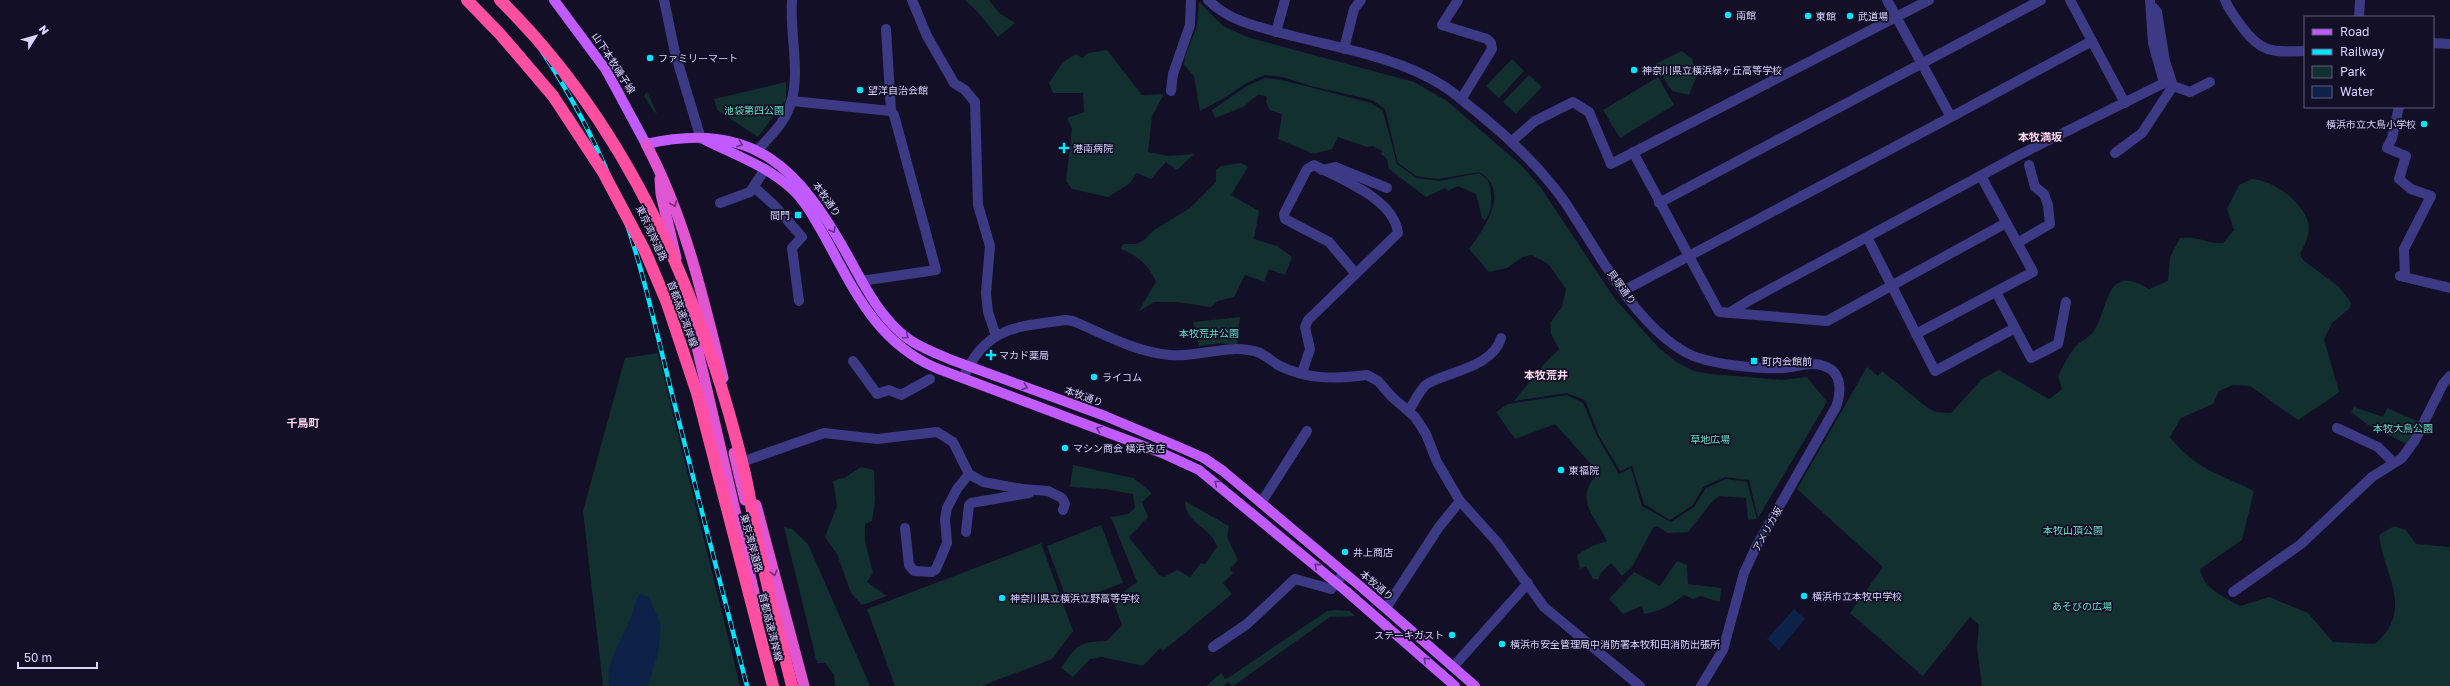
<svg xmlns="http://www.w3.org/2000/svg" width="2450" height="686" viewBox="0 0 2450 686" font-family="'Golos Text','Noto Sans JP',sans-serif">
  <rect width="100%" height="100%" fill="#130f26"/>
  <!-- green -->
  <g fill="#12302f">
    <polygon points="965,0 989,0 999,13 1015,23 998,37 977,11"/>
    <path d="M1199,2l24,24 24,11 167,45 33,19 75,65 19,22 74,111 44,49 17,14 18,9 17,3 71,6 25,-3 20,25 -69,116 -9,-38 -24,-3 -22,10 -10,18 -23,15 -26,-16 -12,-38 -12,5 -21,-35 -14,-36 -18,-7 -53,8 30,-37 15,-15 -8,-15 -1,-11 12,-16 4,-18 -18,-25 -16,-9 -9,2 -16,11 -18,4 -20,-23c16,-21 42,-59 10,-77l-41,7 -22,-3 -18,-13 -13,-54 -13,-9 -61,-14 -29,-9 -17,-2 -20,9 -19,13 -26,14 -6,-35 -10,-11 1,-9 12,-30z"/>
    <polygon points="1107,50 1142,95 1164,94 1152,116 1148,152 1169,156 1194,154 1177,170 1166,162 1151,179 1137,173 1129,184 1108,197 1072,189 1066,181 1072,129 1067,118 1084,112 1083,93 1053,93 1049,83 1063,62 1076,54 1082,58 1088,53"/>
    <polygon points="1682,51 1692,59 1697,75 1689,95 1672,91 1655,64"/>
    <polygon points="1512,59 1524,71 1499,98 1486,86"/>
    <polygon points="1529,75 1542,87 1516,114 1503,102"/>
    <polygon points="1658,77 1674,105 1620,138 1603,110"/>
    <path d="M1265,78l17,2 89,23 12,8 14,53 20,14 22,3 40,-8c2,2 6,4 8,6 6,10 6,33 -2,41l-3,-2 -6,-24 -18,-8 -10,5 -3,-3 -19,9 -37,-28 -2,-10 -6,-5 1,-3 -9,-5 -6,1 -29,-10 -6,12 -18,5 -36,-15 4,-25 -12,-4 -4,-8 1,-5 -8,-3 -16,13 -28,11 -3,-8 35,-24z"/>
    <polygon points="786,82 786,100 758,137 717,110 714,99"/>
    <polygon points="647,92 657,113 654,112 644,96"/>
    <path d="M1241,163l7,4 -17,28 28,16 -5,28 23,7 15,11 -7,18 -16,-6 -5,13 -19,-7 -11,22 -16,4 -7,6 -34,-5h-23l-16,10 18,-30c-7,-17 -18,-26 -35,-33l2,-5h13l8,-4 10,-10 36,-22 26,-26v-12l5,-4z"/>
    <path d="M2252,179c21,1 50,22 56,43 3,11 -3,23 -8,32l3,6 36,27 12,16 -1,5 -18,15 -8,16 15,53 -5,4 -36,24 -48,-34 -17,-1 -14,6 -6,13 -32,14 -11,19c26,33 48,36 84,54l-12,49 -42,29c3,20 25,28 40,37l29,-9 39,16 25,29 42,2c40,-36 9,-67 4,-109l15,-9 12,4 10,14 34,3v139h-468l-5,-39 2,-22 -9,-8 -47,59 -73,-63 33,-46 -86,-78 70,-122 11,9 4,-5 46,37 8,4 15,1 31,-34 17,-9 50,29 13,-10 -4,-13c5,-9 10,-21 17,-29 5,-6 14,-9 19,-16 15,-23 11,-69 55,-42l19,-8 2,-24 10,-19c16,-3 27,6 43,5l11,-13 -7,-21 12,-24z"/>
    <polygon points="1240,317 1237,345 1221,343 1199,346 1193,322"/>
    <polygon points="658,353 740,686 603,686 583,511 625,358"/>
    <path d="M1567,395l16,8 14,33 22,38 12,-6 11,38 29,16 23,-15 12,-19 20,-9 21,3 10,37 -9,1 -2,-22 -27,-2 -8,7 -23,29 -20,1 -11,-7 -4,2 -21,39 -10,9 -11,-13 -11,11 -1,5h-6l-7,-13 -6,3 -3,-14 15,-9 15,-5c-12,-25 -35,-43 -8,-68l-44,-49 -40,15 -19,-27 12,-8z"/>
    <polygon points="2354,407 2383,417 2387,408 2419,422 2407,444 2368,425 2351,412"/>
    <path d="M1073,465l60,13 19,15 -10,9 6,15 -19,20 30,38 5,2 13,-7 13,7 11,-14 4,1 12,-17c-5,-20 -32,-23 -32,-46l44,25 -2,11 11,23 -8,9 3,4 -10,10 9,11 -69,57 -3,-3 -17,18 -41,-9 -12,2 -17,18 -12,-9c17,-24 17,-26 46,-27l15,-16 -8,-22 4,-7 19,-14 -26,-65 17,-3 7,-6 -2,-14 -28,-5 -35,-2z"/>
    <polygon points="861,467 874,470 875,500 872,521 865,524 865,541 873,573 867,582 887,596 862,605 851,593 837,554 825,537 837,506 833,481 846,477"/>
    <polygon points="1101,525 1123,583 1068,603 1047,546"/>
    <polygon points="784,527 792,529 808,544 870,686 835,686 834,675 825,663 817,663"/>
    <polygon points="1041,543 1073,631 1052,659 982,686 895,686 867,609"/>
    <path d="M1677,561l10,4 1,19 33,4 -1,14 -20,-6 -7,3 -9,-4c-14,11 -23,16 -40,19l-2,-8 -19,8 -14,-15 25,-27 26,14z"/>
    <polygon points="1336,610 1350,611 1355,616 1330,617 1233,686 1228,682 1223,686 1206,686 1221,673 1225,679 1231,676 1327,611"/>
  </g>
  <!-- water -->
  <g fill="#0c2248">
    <path d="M640,594l9,3 12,28 -3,28 -10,33h-38c-7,-21 14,-49 21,-69 3,-9 3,-15 9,-23z"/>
    <polygon points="1794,609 1805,619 1779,650 1767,639"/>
  </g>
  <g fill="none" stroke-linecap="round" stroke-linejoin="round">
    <!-- minor -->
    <g stroke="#3d3a85" stroke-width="10">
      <polyline points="912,0 927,36 954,83 965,90 975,102 978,205 990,246 986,293 988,312 996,336"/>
      <polyline points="1458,0 1442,25 1487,39 1491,43 1492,49 1462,98"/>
      <polyline points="2070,0 2125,103"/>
      <path d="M2225,0c4,10 10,18 17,27 20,27 31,25 63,24"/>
      <polyline points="2359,17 2360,0"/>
      <polyline points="1276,32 1285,0"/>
      <polyline points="2433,43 2450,44"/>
      <polyline points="1344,49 1354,9 1361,0"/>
      <polyline points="2173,86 2190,92 2210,82"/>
      <polyline points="1171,91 1173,74 1190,25 1191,0"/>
      <polyline points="792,101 891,111"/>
      <polyline points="2399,107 2392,138 2387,148 2406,156 2399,179 2411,189 2431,196 2404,249 2405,277"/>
      <polyline points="1951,117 2092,41"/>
      <polyline points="1512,141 1535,121 1573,102 1589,112 1611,164 1929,0"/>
      <path d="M757,151c9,-11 23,-23 29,-36 18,-35 3,-77 6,-115"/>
      <polyline points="1633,152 1719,312 1827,321 2006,223"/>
      <polyline points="2115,153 2142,133 2173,86 2165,61 2157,12 2154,8"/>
      <polyline points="1322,170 1335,167 1387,188"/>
      <polyline points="754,187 774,205 802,237 792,248 799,301"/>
      <polyline points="720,203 750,192 765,169"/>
      <polyline points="1659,203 2041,0"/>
      <polyline points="1867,237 1935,371 2015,328"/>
      <polyline points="2017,243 2050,224 2048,205 2044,194 2035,187 2029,165"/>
      <polyline points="2400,276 2450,288"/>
      <polyline points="861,281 936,270 894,115 891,111 886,29"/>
      <polyline points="1623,291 1951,117 1887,0"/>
      <polyline points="1996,292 2031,358 2058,344 2066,302"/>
      <polyline points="1729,313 1750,300 2021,154 2164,83 2153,43 2150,0"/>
      <polyline points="1916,334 2033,272 1981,176"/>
      <polyline points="853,361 877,394 889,390 901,395 930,379"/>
      <path d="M1302,373l8,-24 -5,-22 3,-7 90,-87c-4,-34 -57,-54 -84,-68l-7,4 -23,45 1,5 44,23 27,32"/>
      <path d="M1409,410c5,-7 11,-21 18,-26 23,-13 66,-17 74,-46"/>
      <polyline points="2337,428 2378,447 2393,462"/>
      <polyline points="736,464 824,433 877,439 937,432 953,442 969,474 983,482 1022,489 1048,491 1062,498 1065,504 1063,510"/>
      <polyline points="1261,503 1307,431"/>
      <polyline points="905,528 909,565 914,571 932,572 936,569 947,543 945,519 947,508 957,489 969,474"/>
      <polyline points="966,532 969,505 971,503 1029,493"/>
      <polyline points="2233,592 2301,544 2372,477 2402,458 2415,440 2443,384 2450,376"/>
      <polyline points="1386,608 1439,527 1460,501"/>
      <polyline points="1213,647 1247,624 1295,579 1331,589 1344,573"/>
      <polyline points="1453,667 1528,583"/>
    </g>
    <!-- tertiary -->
    <g stroke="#3d3a85" stroke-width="10">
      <polyline points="664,0 675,53 701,139"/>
      <path d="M1208,0c23,23 55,28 85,36 50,13 104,21 149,49 13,8 23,18 35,27 32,26 61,53 85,86 35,50 69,123 123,154 23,13 73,17 99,16 13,-1 28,-7 40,-2 19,6 17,27 12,41l-80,140 -12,26 -21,77 -22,36"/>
      <path d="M963,378c23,-52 53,-51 103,-58l7,1c31,13 62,31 97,34 30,3 59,-13 90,-2 6,3 12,8 18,12 29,15 58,14 89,10l11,6 13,15 24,21 11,17 11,28 23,39 37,41 47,65 96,79"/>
    </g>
    <!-- primary -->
    <g stroke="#c25bff" stroke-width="10">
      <path d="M554,0l52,70 40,74c109,-24 153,24 202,112 15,27 29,56 53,77 13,12 32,19 48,26l156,57 74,31 25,11 19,13 137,115 115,100"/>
      <path d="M705,140c30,15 62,26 87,49 15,14 24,33 34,50 29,53 51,103 110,129l226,85 37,17 147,121 109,95"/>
    </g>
    <!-- trunk -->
    <g stroke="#e055d1" stroke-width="11">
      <path d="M646,144c39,73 57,153 77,234"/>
      <polyline points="660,179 661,194 676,258"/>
      <polyline points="687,304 759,614"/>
      <polyline points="756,505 804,686"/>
    </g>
    <!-- rail casing -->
    <g stroke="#00e5ff" stroke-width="4.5">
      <path id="rail" d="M506,0c39,52 72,105 98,164 32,72 48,150 67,226 25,99 50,197 76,296"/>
    </g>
    <!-- rail -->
    <use href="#rail" stroke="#130f26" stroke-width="3" stroke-dasharray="9" stroke-linecap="butt"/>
    <!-- trunk-bridge -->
    <polyline stroke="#e055d1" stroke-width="11" points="734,453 745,500"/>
    <!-- motorway-bridge -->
    <g stroke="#ff4fa3" stroke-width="12">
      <polyline points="467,0 500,34 553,96 603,172 645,251 667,303 697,393 773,686"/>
      <path d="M500,0c130,128 203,299 245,474 6,26 9,53 15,79 10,44 21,89 32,133"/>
    </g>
  </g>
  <!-- one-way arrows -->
  <defs><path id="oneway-chevron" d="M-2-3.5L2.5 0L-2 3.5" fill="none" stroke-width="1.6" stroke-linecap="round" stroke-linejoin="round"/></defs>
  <g stroke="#623188">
    <use href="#oneway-chevron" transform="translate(740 144) rotate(20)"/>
    <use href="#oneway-chevron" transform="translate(833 230) rotate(61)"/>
    <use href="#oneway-chevron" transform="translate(906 336) rotate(35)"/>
    <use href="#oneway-chevron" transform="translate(1025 387) rotate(20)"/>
    <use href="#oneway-chevron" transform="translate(1099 429) rotate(-159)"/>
    <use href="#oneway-chevron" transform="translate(1217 483) rotate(-143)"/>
    <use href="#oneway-chevron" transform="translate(1317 566) rotate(-140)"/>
    <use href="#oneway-chevron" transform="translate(1426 660) rotate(-139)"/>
  </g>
  <g stroke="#6f2e73">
    <use href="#oneway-chevron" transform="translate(674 204) rotate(68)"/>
    <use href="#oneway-chevron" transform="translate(774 573) rotate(75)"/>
  </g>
  <!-- markers -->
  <g fill="#00e5ff" stroke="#130f26" stroke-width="1.5">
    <circle cx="1728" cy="15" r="4"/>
    <circle cx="1808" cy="16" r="4"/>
    <circle cx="1850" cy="16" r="4"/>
    <circle cx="650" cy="58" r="4"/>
    <circle cx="1634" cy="70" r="4"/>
    <circle cx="860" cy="90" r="4"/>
    <circle cx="2424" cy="124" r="4"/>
    <path d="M1062 142h4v4h4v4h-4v4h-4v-4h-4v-4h4z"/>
    <rect x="794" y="211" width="8" height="8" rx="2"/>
    <path d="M989 349h4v4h4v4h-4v4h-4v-4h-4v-4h4z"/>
    <rect x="1750" y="357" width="8" height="8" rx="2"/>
    <circle cx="1094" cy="377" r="4"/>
    <circle cx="1065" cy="448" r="4"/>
    <circle cx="1561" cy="470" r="4"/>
    <circle cx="1345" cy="552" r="4"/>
    <circle cx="1804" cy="596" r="4"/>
    <circle cx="1002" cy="598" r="4"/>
    <circle cx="1452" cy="635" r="4"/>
    <circle cx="1502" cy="644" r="4"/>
  </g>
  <g text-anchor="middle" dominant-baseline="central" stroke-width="3.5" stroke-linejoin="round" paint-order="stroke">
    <!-- poi labels -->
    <g font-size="10" fill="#d9d4ff" stroke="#130f26" text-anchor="start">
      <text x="1736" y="15">南館</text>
      <text x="1816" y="16">東館</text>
      <text x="1858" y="16">武道場</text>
      <text x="658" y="58">ファミリーマート</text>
      <text x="1642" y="70">神奈川県立横浜緑ヶ丘高等学校</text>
      <text x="868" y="90">望洋自治会館</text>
      <text x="2416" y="124" text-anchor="end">横浜市立大鳥小学校</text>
      <text x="1073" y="148">港南病院</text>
      <text x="790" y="215" text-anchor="end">間門</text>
      <text x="999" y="355">マカド薬局</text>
      <text x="1762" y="361">町内会館前</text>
      <text x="1102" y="377">ライコム</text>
      <text x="1073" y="448">マシン商会 横浜支店</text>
      <text x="1569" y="470">東福院</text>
      <text x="1353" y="552">井上商店</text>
      <text x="1812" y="596">横浜市立本牧中学校</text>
      <text x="1010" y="598">神奈川県立横浜立野高等学校</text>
      <text x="1444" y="635" text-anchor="end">ステーキガスト</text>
      <text x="1510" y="644">横浜市安全管理局中消防署本牧和田消防出張所</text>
    </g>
    <!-- street labels -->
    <g font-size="10" fill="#d9d4ff" stroke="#130f26">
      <text transform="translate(614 63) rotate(57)">山下本牧磯子線</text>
      <text transform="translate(827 199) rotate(55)">本牧通り</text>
      <text transform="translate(652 233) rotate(65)">東京湾岸道路</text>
      <text transform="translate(1622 287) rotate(54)">貝塚通り</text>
      <text transform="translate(683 314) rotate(70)">首都高速湾岸線</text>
      <text transform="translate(1084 396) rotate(20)">本牧通り</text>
      <text transform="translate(1767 529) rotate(-61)">アメリカ坂</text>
      <text transform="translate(752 543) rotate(75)">東京湾岸道路</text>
      <text transform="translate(1377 585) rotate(41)">本牧通り</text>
      <text transform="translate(771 627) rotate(76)">首都高速湾岸線</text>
    </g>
    <!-- park labels -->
    <g font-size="10" fill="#5fe0c0" stroke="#130f26">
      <text x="754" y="110">池袋第四公園</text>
      <text x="1209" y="333">本牧荒井公園</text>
      <text x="2403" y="428">本牧大鳥公園</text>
      <text x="1710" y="439">草地広場</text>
      <text x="2073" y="530">本牧山頂公園</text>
      <text x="2082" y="606">あそびの広場</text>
    </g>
    <!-- neighbourhood labels -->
    <g font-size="11" font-weight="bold" fill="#ffd6f0" stroke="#130f26">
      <text x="2040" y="136">本牧満坂</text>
      <text x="1546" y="374">本牧荒井</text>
      <text x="303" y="422">千鳥町</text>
    </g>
  </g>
  <!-- legend -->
  <rect x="2304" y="16" width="130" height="92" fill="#130f26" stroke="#625e7d"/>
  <rect x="2312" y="29" width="20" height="6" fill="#c25bff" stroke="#625e7d"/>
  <text x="2340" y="36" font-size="12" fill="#d9d4ff">Road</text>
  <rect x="2312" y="49" width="20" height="6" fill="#00e5ff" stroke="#625e7d"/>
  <text x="2340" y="56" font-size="12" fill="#d9d4ff">Railway</text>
  <rect x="2312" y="66" width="20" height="12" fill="#12302f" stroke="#625e7d"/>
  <text x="2340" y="76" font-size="12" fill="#d9d4ff">Park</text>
  <rect x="2312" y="86" width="20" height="12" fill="#0c2248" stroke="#625e7d"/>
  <text x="2340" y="96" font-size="12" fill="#d9d4ff">Water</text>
  <!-- north arrow -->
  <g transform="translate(36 36) rotate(53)" stroke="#130f26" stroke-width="3" paint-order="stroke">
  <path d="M0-3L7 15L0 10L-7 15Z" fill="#d9d4ff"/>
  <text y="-6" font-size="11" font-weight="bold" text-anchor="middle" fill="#d9d4ff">N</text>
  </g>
  <!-- scale -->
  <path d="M18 662v6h79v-6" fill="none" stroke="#d9d4ff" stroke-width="2"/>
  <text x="24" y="662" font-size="12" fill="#d9d4ff" stroke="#130f26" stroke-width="3" paint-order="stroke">50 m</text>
</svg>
